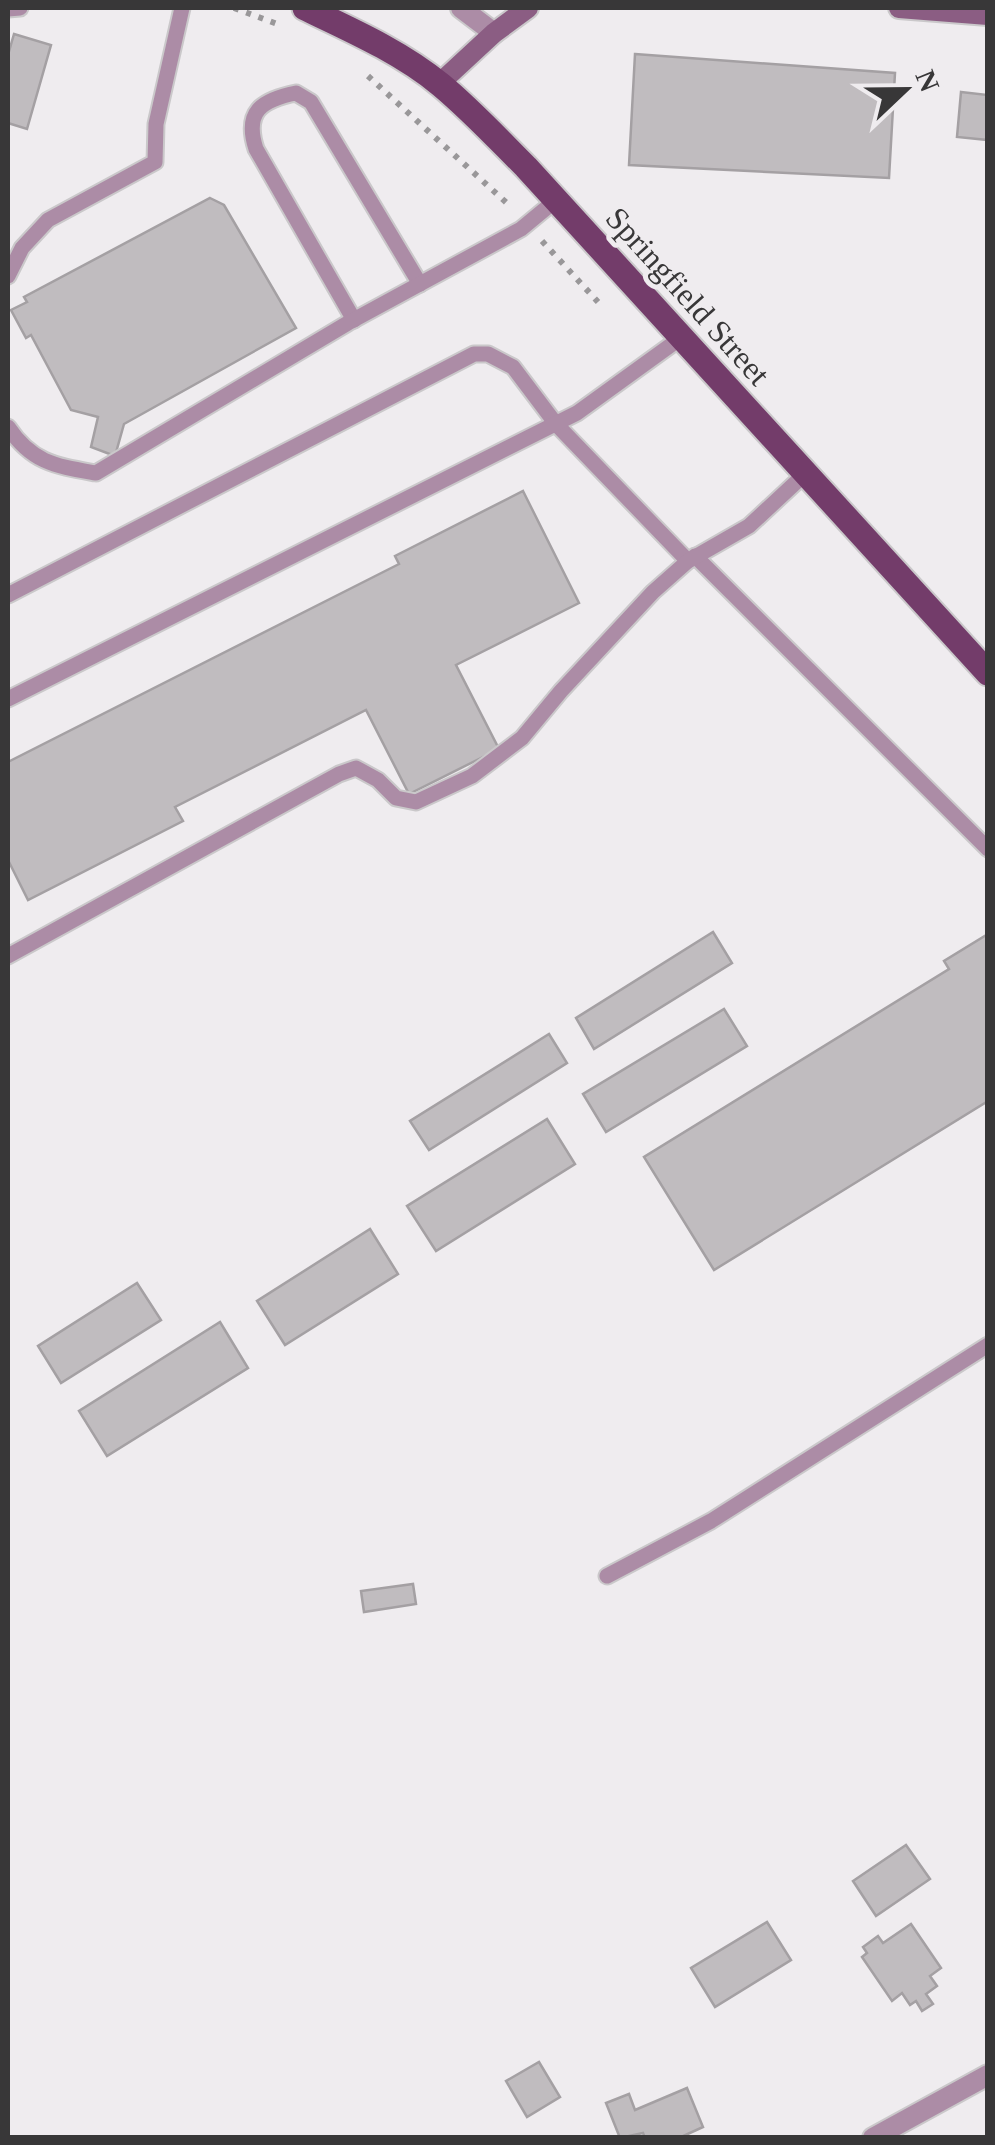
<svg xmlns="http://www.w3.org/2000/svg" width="995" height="2145" viewBox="0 0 995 2145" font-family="Georgia,serif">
  <rect width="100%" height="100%" fill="#efecef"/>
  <!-- building -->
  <g fill="#c0bcbf" stroke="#a4a0a3" stroke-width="2.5">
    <polygon points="14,34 51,45 27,129 8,123 8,55"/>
    <polygon points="635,54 895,73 889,178 629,165"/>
    <polygon points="961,92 988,95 988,140 957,137"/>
    <polygon points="210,198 224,205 296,328 124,424 115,456 91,447 98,417 71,410 31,335 26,338 11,310 27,302 24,297"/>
    <polygon points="523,491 579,603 456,665 499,749 409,794 366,710 175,807 183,821 28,900 8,860 8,762 399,564 395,556"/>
    <polygon points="713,932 732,963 594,1049 576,1018"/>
    <polygon points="988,934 988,1101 714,1270 644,1157 949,969 944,961"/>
    <polygon points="724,1009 747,1046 606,1132 583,1094"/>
    <polygon points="549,1034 567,1063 429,1150 410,1121"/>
    <polygon points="547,1119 575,1164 436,1251 407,1206"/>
    <polygon points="370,1229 398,1274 285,1345 257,1301"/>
    <polygon points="137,1283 161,1320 61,1383 38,1346"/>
    <polygon points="220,1322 248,1368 107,1456 79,1411"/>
    <polygon points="413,1584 416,1604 364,1612 361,1591"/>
    <polygon points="906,1845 930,1879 876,1916 853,1881"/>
    <polygon points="767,1922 791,1960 715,2007 691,1968"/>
    <polygon points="911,1924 941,1968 930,1976 937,1986 926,1994 933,2004 922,2011 916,2001 910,2005 902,1993 892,2001 862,1957 867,1953 863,1947 878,1936 883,1943"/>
    <polygon points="539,2062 560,2097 527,2117 506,2081"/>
    <polygon points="687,2088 703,2127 679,2138 645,2138 643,2133 620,2138 606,2103 629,2094 635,2110"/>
  </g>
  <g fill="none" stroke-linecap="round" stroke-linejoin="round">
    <!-- service casing -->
    <g stroke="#cac8ca" stroke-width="19">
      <g id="service">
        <polyline points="8,9 20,8"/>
        <polyline points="8,276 22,248 48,220 155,162 156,124 182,8"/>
        <path d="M354,320l-98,-171c-12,-37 5,-49 40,-56l15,9 109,182"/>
        <path d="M8,427c24,36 48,39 88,46l252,-150 173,-94 35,-29"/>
        <polyline points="695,556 988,849"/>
        <polyline points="8,595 474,354 488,354 513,367 556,424 688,561"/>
        <polyline points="8,699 577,413 682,337"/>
        <polyline points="8,956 339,774 356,768 378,780 396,798 416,802 472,776 522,738 561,691 653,592 688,561 749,526 806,473"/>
        <polyline points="607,1576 711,1521 988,1345"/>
      </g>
    </g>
    <!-- minor casing -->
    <g stroke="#cac8ca" stroke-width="24">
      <g id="minor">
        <polyline points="461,8 494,33"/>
        <polyline points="873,2138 988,2075"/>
      </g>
    </g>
    <!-- secondary casing -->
    <g stroke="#cac8ca" stroke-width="24">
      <g id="secondary">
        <polyline points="899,8 988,15"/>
        <polyline points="439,84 494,33 528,8"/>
      </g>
    </g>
    <!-- primary casing -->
    <g stroke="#cac8ca" stroke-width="29">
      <path id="primary" d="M305,8c46,22 96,44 136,77 30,25 57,54 85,82l462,506"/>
    </g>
    <!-- path -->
    <g stroke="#999799" stroke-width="6" stroke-dasharray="5 8" stroke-linecap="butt">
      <polyline points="234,8 280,25"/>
      <polyline points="368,76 510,206"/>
      <polyline points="542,241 598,302"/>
    </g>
    <!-- service -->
    <use href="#service" stroke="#ac8ca6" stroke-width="15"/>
    <!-- minor -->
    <use href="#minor" stroke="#ac8ca6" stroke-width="20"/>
    <!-- secondary -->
    <use href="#secondary" stroke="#8b5d83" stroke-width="20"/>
    <!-- primary -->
    <use href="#primary" stroke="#733c6a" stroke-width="25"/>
  </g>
  <g text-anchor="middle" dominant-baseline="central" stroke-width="10" stroke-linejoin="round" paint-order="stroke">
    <!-- street labels -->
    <g font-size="32" fill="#383738" stroke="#efecef">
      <text transform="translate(688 296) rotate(48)">Springfield Street</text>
    </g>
  </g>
  <!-- border -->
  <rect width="995" height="2145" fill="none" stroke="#383738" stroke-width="20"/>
  <!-- north arrow -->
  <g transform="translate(905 90) rotate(68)" stroke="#efecef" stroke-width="8" paint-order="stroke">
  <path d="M0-8L18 38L0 25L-18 38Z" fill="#383738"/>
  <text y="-15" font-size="28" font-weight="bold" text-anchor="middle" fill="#383738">N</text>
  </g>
</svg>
